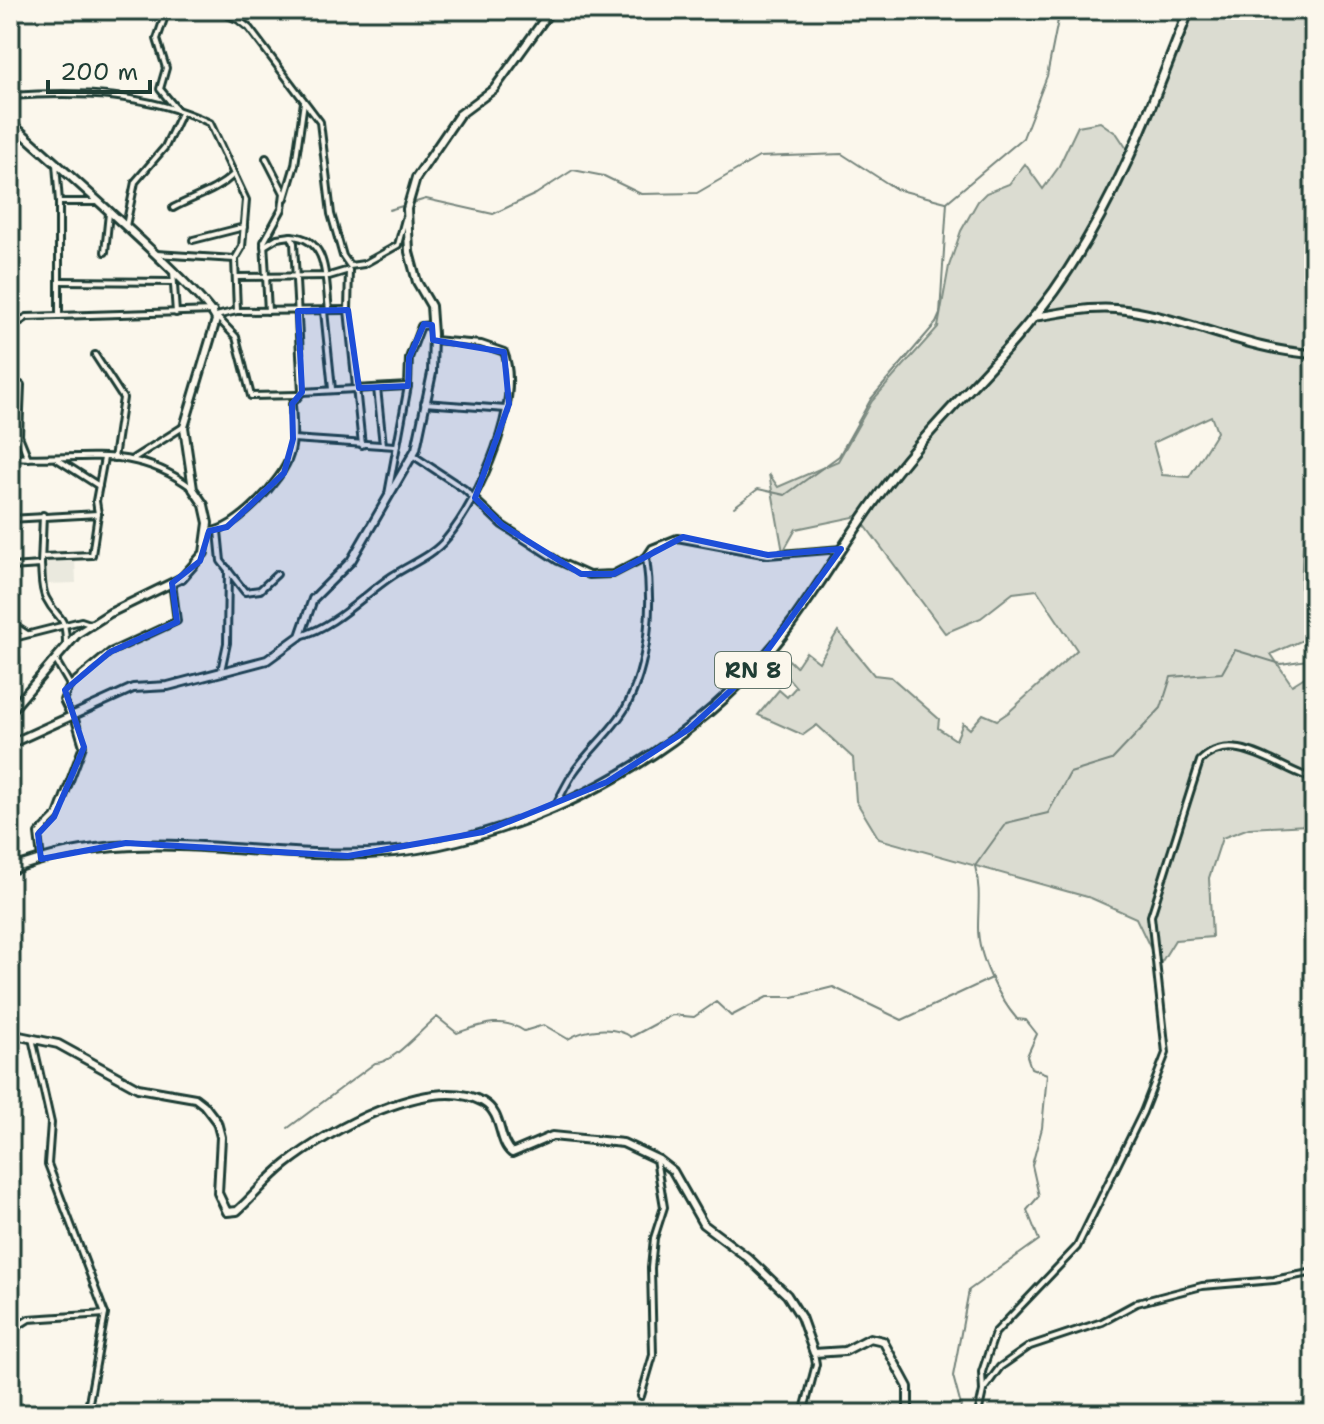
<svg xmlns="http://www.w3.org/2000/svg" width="1324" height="1424" viewBox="0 0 1324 1424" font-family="'Shantell Sans',sans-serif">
  <rect width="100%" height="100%" fill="#fbf7ec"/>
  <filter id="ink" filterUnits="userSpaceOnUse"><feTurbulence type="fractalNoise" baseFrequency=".0125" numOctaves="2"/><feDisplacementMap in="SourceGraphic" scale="16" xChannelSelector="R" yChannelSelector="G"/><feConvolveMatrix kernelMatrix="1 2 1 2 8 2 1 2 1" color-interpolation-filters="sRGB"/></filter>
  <g filter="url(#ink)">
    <!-- built -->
    <polygon fill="#eae9de" points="75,558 76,583 46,584 46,559"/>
    <!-- green -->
    <path fill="#dbdcd1" stroke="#7d8c82" stroke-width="2" fill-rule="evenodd" d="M1195,10h119v533l-11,1 -2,46 13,14 -4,33 -39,17 21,31 16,-10 6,1v142l-6,7 -59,3 -27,10 -13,40 3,59 -37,3 -16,26 -23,-48 -45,-20 -212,-59 -23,-38 -3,-43 -36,-33 -14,10 -45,-20 21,-25 8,7 9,-10 -14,-16 7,-11 7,7 10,-15 13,10 19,-31 36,44 17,2 48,42 -1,9 18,12 7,-17 7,6 13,-15 14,6 12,-8 68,-62 -40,-60 -24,3 -32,25 -36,15 -87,-117 -62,13 -13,23 -14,-78 9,13 60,-26 34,-60 66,-74 11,-61 12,-35 17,-30 8,-8 23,-9 16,-20 18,25 15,-21 20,-42 22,-4 17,12 16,24zM1211,416l6,16 -28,45 -27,-2 -9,-32z"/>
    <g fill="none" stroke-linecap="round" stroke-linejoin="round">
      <!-- stream -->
      <g stroke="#74847b" stroke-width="2">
        <polyline points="389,210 426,199 493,214 536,194 573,170 604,176 641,194 697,193 759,157 842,154 896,189 946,202"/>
        <polyline points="734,507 758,489 785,495 839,456 871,399 936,323 940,314 947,202 1023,138 1047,76 1060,10"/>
        <path d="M288,1128l87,-65c19,0 45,-33 62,-46l20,16c24,-8 45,-17 67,-2l20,-6 24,14c16,-10 46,-14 63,-2l41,-22 22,2 22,-15 15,14 36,-19h26l40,-10 69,33 90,-42"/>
        <path d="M958,1414l3,-8 -8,-30 16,-86 70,-50 -12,-30 12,-14 -7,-31 10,-37 5,-54 -16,-6 -4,-12 10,-22 -11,-14 -9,-1c-18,-21 -39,-62 -39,-91 0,-22 3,-39 -3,-62l31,-43 42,-10 22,-40 42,-13 49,-52 10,-31 51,-4 13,-23 46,14 33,-5"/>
      </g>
      <!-- street casing -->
      <g stroke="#1f3d34" stroke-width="10">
        <g id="street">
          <polyline points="167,10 157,39 166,68 160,89 178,111"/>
          <polyline points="216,10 239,20 249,28 320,122 331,214 343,256 350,266 364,264 398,245 405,219"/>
          <polyline points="10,60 17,10"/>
          <path d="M10,96c69,-5 137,-3 200,27l36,77 -4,47 -7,12 2,52"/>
          <polyline points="266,158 284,193 282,209 264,242 268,311"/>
          <polyline points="56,164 59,202"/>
          <polyline points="285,198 295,165 304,102"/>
          <path d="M173,208c22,-12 42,-16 60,-33"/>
          <polyline points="126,226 135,182 165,147 181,113"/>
          <path d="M291,236c39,2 34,46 38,74"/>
          <polyline points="193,240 244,227"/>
          <polyline points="105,252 109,213"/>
          <polyline points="156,254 235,259"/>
          <polyline points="173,271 176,313"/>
          <polyline points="236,277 329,276 349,270 348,310 362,445"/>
          <polyline points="60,281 173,282"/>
          <polyline points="324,311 332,389"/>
          <polyline points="59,316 59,202 97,202"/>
          <polyline points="10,328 27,317 214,311"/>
          <polyline points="95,355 123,398 114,458"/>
          <polyline points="10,386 21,385 19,436 28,458"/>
          <polyline points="377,388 383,445"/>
          <polyline points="302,392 408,386"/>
          <polyline points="297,395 251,396 236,337 216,316 237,311 348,310"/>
          <polyline points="424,403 506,409"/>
          <polyline points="293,439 395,446"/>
          <polyline points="414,456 464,489 502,525 558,561 589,575 613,574 646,557 652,548 677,538 768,555 841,549"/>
          <path d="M10,457c70,5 120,-15 181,30"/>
          <polyline points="134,458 183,427"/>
          <polyline points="57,459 99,486"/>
          <polyline points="388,494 408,386 409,358 421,326 432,325"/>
          <polyline points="98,514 96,501 104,458"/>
          <polyline points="10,519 98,514 92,555 42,557"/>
          <path d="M209,531c26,0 74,-51 81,-76 5,-16 3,-34 2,-51l10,-12 -8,-149 -3,-7 -14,2 -13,8"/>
          <polyline points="218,531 221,561 245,592 260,590 277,574"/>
          <polyline points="41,565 43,515"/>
          <path d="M10,567l31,-2c1,10 0,24 5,33 12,24 20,14 20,47"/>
          <polyline points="10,623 27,634"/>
          <path d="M300,636c35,-9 62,-40 92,-60 18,-12 41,-20 55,-38 32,-38 77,-138 57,-186l-23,-8 -48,-4"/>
          <polyline points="10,639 81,621 90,624"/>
          <polyline points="56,661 70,685 63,700 71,716"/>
          <polyline points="10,664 16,660 12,639"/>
          <polyline points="221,671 227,643 228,569"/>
          <polyline points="70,685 110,652 177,621 172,583"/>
          <path d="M556,804c6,-10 11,-22 18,-32 15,-22 37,-40 51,-63 24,-44 28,-103 21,-152"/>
          <polyline points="41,859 38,834 57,815 83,746 74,716"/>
          <polyline points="32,1038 51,1123 48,1164 105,1314"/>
          <polyline points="10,1331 29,1319 105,1314 87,1414"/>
          <polyline points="984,1389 1000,1367 1030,1346 1102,1322 1137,1303 1202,1286 1274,1280 1314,1272"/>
          <polyline points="641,1396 653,1355 651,1268 654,1238 664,1207 656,1159"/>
          <polyline points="10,1407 13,1414"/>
          <polyline points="803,1414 816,1364 814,1353"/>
          <path d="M978,1414l5,-23 -1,-19 13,-39 82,-86 66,-135 23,-59 -15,-137 49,-155c33,-34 80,9 114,18"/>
        </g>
      </g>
      <!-- secondary casing -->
      <g stroke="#1f3d34" stroke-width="12">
        <g id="secondary">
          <path d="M10,122c29,27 202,177 206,198l-32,107 9,62 11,16 4,18 -4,30 -22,25 -72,35 -33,21 -67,78"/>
          <path d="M1033,317c30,-4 62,-12 93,-7 64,9 123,41 188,44"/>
          <polyline points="10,744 133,688 168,686 267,660 300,636 313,599 351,561 416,449 432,373 433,334 431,306 417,282 409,252 407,209 416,178 459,115 494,89 551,10"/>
          <path d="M10,1034l48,10 80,44 57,10 9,7 13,17 4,15 -3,56 9,19 10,-1c17,-15 31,-33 49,-47 41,-33 146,-91 197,-62 21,12 14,39 29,51l40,-17 71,7 36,17 14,11 30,53 44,33 40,38 14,22 13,36 31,-2 25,-13 13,3 25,46v27"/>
        </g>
      </g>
      <!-- primary casing -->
      <g stroke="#1f3d34" stroke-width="13">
        <path id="primary" d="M10,870c142,-57 280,6 428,-25 138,-30 269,-108 353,-221 38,-52 69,-108 110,-158 49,-61 107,-112 153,-175 61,-86 97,-183 135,-281"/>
      </g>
      <!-- street -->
      <use href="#street" stroke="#fbf7ec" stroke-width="4"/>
      <!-- secondary -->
      <use href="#secondary" stroke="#fbf7ec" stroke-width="6"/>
      <!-- primary -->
      <use href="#primary" stroke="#fbf7ec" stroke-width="7"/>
    </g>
  </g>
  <!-- marked area -->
  <path fill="#1d4ed8" fill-opacity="0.2" stroke="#1d4ed8" stroke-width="6" stroke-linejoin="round" d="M348,310l11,78 49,-2 1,-28 15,-34 8,1 1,15 71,12 5,52 -34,94 27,27 79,49h32l70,-37 85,18 73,-6 -87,120 -65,60 -82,53 -124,50 -135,24 -222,-13 -85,16 -3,-25 16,-17 30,-70 -19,-57 45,-38 67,-30 -5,-39 28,-22 9,-30 18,-4 57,-54 9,-34 -1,-35 10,-12 -4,-81z"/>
  <g text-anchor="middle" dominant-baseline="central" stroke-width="8" stroke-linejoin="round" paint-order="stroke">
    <!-- shield labels -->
    <rect fill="#fbf7ec" stroke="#61756b" stroke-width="2" x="715" y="652" width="76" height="36" rx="6"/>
    <g font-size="22" font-weight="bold" fill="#1f3d34">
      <text x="753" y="670">RN 8</text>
    </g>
  </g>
  <!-- margin -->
  <rect width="1324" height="1424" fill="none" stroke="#fbf7ec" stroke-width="40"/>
  <rect x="20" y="20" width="1284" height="1384" fill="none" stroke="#1f3d34" stroke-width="3" filter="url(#ink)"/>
  <!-- scale -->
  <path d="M48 80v12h102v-12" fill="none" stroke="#1f3d34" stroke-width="4"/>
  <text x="60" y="80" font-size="24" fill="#1f3d34" stroke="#fbf7ec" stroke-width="6" paint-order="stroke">200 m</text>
</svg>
